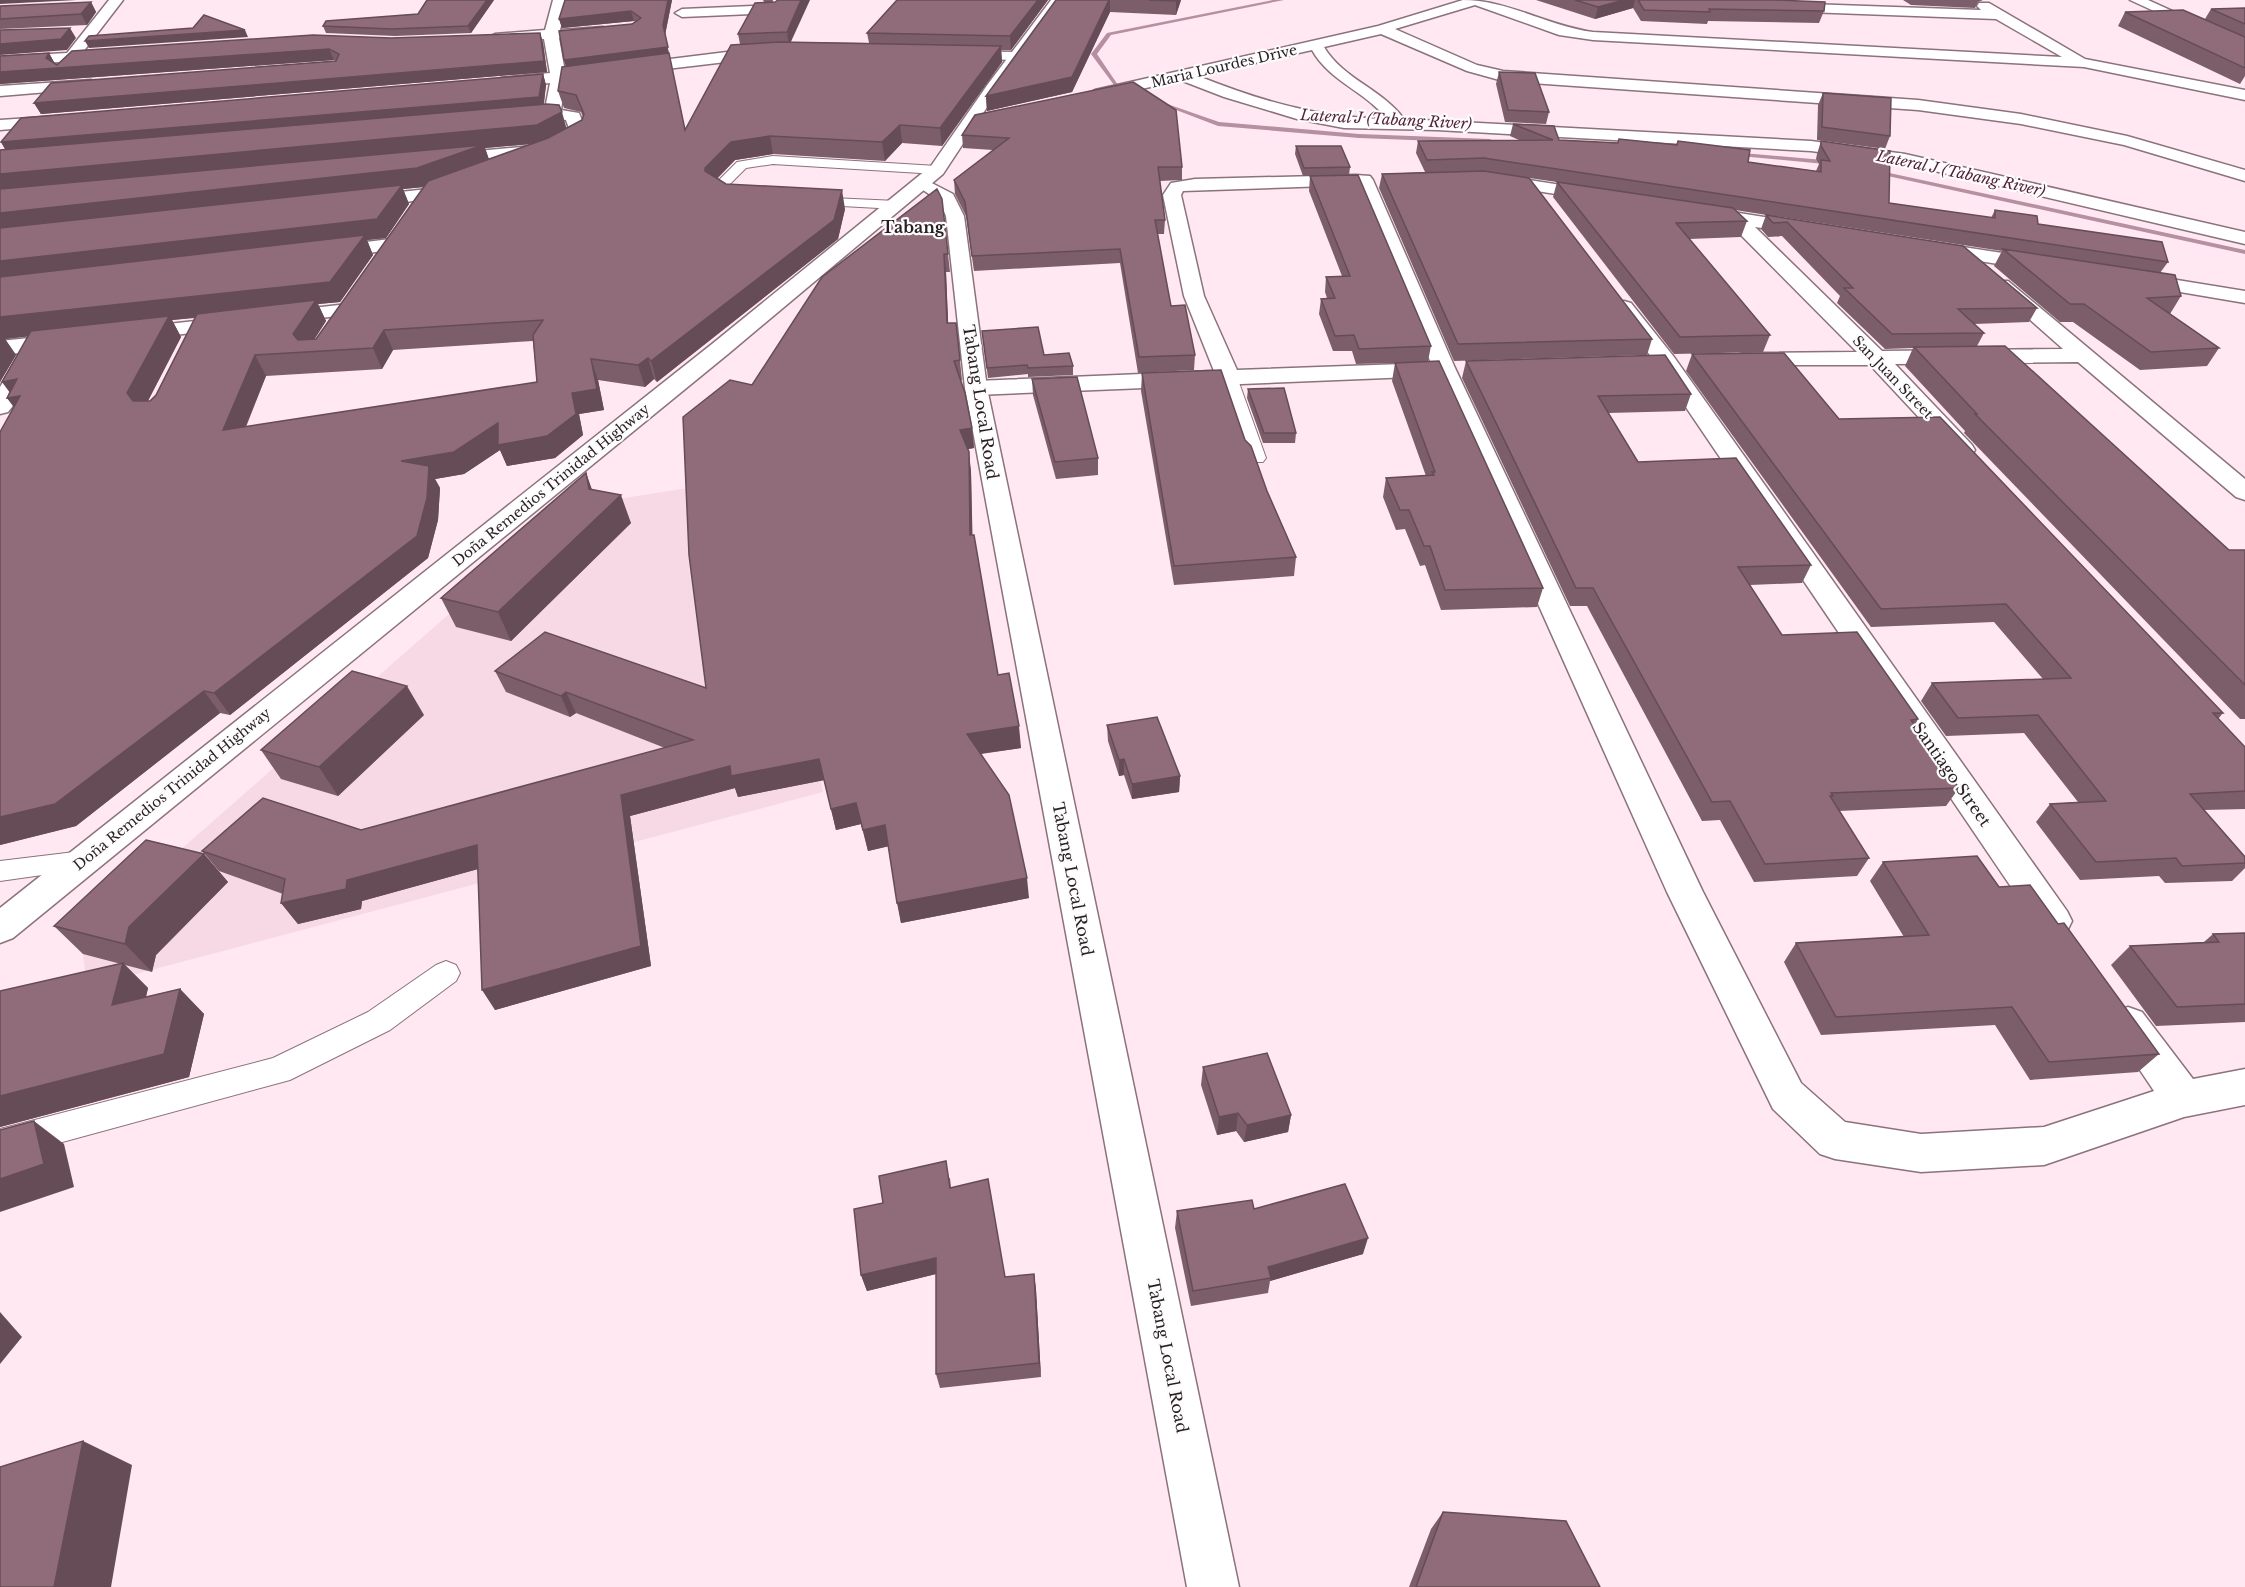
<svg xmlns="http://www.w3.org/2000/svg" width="2245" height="1587" viewBox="0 0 2245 1587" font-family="'Libre Baskerville',serif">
  <rect width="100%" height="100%" fill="#ffe8f1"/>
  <!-- built -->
  <polygon fill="#f7d9e5" points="765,476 823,792 87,987 81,937 572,506"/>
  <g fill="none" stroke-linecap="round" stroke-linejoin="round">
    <!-- stream -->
    <g fill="#b690a0" fill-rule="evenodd">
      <polygon points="1273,0 1284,0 1111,35 1097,54 1118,85 1114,85 1091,54 1107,33"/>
      <polygon points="1150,98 1219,122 1359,134 1490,139 1493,141 1490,143 1359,138 1218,126 1150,100"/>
      <polygon points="1731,152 1835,161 1839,163 1835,165 1729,155 1729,153"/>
      <polygon points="1871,169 2245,250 2245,254 1874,173 1871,173"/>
    </g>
    <!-- service casing -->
    <g stroke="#8b727c" stroke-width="2">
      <g id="service">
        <polygon points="773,156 937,166 944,170 937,174 773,164 746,168 726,188 733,193 746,194 746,200 725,200 711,188 737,162"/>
        <polygon points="810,197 897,201 904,205 897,209 805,204 803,201"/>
        <polygon points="1228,372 1237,377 1266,458 1263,462 1249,462 1246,458 1219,377"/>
        <polygon points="83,851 92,854 96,861 92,868 0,881 0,861"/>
        <polygon points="446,961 456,965 460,973 456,981 390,1030 290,1080 0,1159 0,1129 273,1058 368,1012 436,965"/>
      </g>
    </g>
    <!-- minor casing -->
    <g stroke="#8b727c" stroke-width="3">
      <g id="minor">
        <polygon points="109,0 123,0 83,52 109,51 116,55 114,58 76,61 67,72 62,74 54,69 60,62 0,65 0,57 67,53"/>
        <polygon points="553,0 567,0 560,30 603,27 610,31 603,35 559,38 565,72 735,51 769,49 776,53 769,57 565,81 561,110 579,113 587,133 585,137 547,155 438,163 435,159 438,155 444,154 543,145 570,131 566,120 546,117 544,114 550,83 501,88 493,83 501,78 550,73 544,39 495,42 488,38 495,34 545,30"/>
        <polygon points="773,0 787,0 788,6 777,13 682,17 675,13 682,9 774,5"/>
        <path d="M1463,0c45,0 85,26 130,32l469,25 -66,-38 -216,-8 -7,-4 7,-4 201,7 -4,-4 2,-3h10l96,56 160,31v10l-161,-33 -491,-27 -34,-5 -84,-30 -80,24 82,36 26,6 415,29 103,14 106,22 118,34v11l-121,-36 -103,-21 -103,-14 -415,-29 -36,-10 -86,-37 -57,13c19,32 58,42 80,72l407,22 94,13 340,78v12l-340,-80 -94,-13 -374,-21 -93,-2 -47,-9 -73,-22 -44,-17 -85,20 -8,-5 8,-5 283,-64zM1312,50c18,32 53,41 75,69 -69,-1 -126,-18 -189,-43z"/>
        <polygon points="2130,0 2148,0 2245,44 2245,53"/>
        <polygon points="955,51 1015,52 1022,56 1015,60 950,58 948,55 950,52"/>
        <polygon points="91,80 99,85 96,88 0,96 0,86"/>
        <polygon points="61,116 69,121 67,124 0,130 0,120"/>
        <polygon points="1491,174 1600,191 1609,196 1600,201 1485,183 1482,179"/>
        <path d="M1356,175l14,1 3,4 82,188 248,524 98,191 44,39 76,12 123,-7 110,-36 -45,-67 5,-12 14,-5 14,5 51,67 52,-10v36l-61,12 -140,48 -123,7 -86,-13 -15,-5 -47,-45 -106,-217 -231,-516 -460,19 -8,-2 -3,-5 3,-5 8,-2 238,-10 -30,-75 -21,-101 8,-12 24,-4zM1357,185l74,178 -194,7 -33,-74 -23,-101 2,-4z"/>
        <polygon points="428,189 437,194 434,198 363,208 354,202 363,196"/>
        <polygon points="1701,207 1814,225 1817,229 1814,233 1807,235 1755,227 1882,351 2063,349 1991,285 1994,281 2008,281 2245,479 2245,500 2236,497 2078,362 1895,364 1972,445 1975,450 1972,455 1963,457 1954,455 1870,365 1736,365 1733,360 1736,355 1744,353 1857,352 1729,223 1694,217 1692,213 1694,209"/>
        <polygon points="390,239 397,241 400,245 397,249 326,259 316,253 326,247"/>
        <polygon points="1930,242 2042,259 2049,261 2052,265 2049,269 2042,271 1923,252 1920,248 1923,244"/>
        <polygon points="2134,273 2245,291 2245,303 2127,283 2124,279 2127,275"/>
        <polygon points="1624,301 1631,303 1674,357 2067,911 2072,921 2067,931 2054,935 2041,931 1658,366 1614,307 1617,303"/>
        <polygon points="348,304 355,306 359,310 355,314 132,340 124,339 121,334 124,329 132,328"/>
        <polygon points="68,334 76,336 79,341 76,346 39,351 41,354 12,407 8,412 0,414 0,387 20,353 0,355 0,341"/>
      </g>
    </g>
    <!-- tertiary casing -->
    <g stroke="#8b727c" stroke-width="3">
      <polygon id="tertiary" points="922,178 953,194 964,216 987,388 1239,1587 1187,1587 965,388 946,216 939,201 913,183"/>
    </g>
    <!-- trunk casing -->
    <g stroke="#8b727c" stroke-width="3">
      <polygon id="trunk" points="1051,0 1065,0 999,89 943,174 728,354 13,938 0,943 0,908 712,344 931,166 988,84"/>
    </g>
    <!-- service -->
    <use href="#service" fill="#fff" fill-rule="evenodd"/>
    <!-- minor -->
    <use href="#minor" fill="#fff" fill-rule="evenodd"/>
    <!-- tertiary -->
    <use href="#tertiary" fill="#fff" fill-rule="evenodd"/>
    <!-- trunk -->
    <use href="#trunk" fill="#fff" fill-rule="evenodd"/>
  </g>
  <!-- wall -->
  <g fill="#7c5d6a" fill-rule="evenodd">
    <polygon points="494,0 471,33 395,36 326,33 323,26 418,14"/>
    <path d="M565,0h107l-7,35 20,95 55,-86 -2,-10 26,-32 -1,-2h9v2h3l16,40 78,1 -2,-10 181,-33 -37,50h-10l1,12 -60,84 -40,-3 -17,18 -112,-7 -38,6 -18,19 9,5 119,25 -7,30 -181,143 -3,-3 -9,8 -47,-7 6,30 -25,4 4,21 -28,23 -48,8 -7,-16 -36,24 -29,5 5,9 -2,32 -10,38 -198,157 -10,-2 -144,113 -76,19v-413l14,-25 -7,-9 22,-62 -24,3 11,16 -16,27v-232l5,-1 -4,-7 542,-68 3,11 -2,19 23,24 15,-8 1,-3 -2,-5 -17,-4 -6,-17 8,-24 -2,-7 71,-38 -1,-1 -72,7 -3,-9zM532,144l-43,15 -4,-11zM424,187l-108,152 -2,1 12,-19 -8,-17 22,-2 33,-47 -6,-15 19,-2 23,-34 -6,-15zM195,318l-39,77 -6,6h-2l33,-64 -9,-17zM533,341l4,41 -291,45 20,-51 116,-7 11,-19z"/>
    <polygon points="1056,0 1181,0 1176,15 1110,12 1072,92 987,111 986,96"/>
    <polygon points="1536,0 1775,0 1824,11 1819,23 1708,21 1707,24 1641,21 1633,8 1595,19"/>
    <polygon points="1903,0 1983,0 1978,2 1975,8 1911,5"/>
    <polygon points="91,2 96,12 87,25 0,29 0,6"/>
    <polygon points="2245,8 2245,76 2240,84 2118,26 2125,12 2205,19 2211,9"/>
    <polygon points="540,33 543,43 547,72 41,114 34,103 335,61 334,60 0,84 49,53 55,64 57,65 391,38"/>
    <polygon points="1499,72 1549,112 1546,124 1505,122 1496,84"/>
    <polygon points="1823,93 1890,136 1885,149 1817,140 1818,105"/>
    <polygon points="975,115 1182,167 1182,180 1159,181 1165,220 1164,234 1157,234 1171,306 1195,355 1194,370 1138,373 1120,263 974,271 966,216 955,194 954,180 993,150 963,148 962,135"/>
    <polygon points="1513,124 1559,140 1618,143 1619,139 1677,145 1678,141 1748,162 1816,171 1819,164 1816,159 1817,154 1821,141 1889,203 1991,218 1995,210 2038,224 2168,262 2160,273 2181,296 2170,314 2219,348 2207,366 2140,370 2073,322 2060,322 1994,266 2002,251 1735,210 1747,221 1741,237 1689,239 1770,335 1763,352 1674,354 1553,197 1557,182 1515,176 1652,339 1647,355 1454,361 1379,188 1382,174 1425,172 1416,153 1418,141 1519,140 1510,136"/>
    <polygon points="1296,146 1350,167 1349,175 1303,176 1295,154"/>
    <polygon points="1310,176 1431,346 1428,361 1543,588 1537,607 1441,610 1425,565 1420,566 1405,529 1396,530 1383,497 1386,478 1426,476 1392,381 1395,363 1356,364 1352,351 1333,351 1319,314 1321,299 1327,298 1325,292 1326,277 1342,276 1309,191"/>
    <polygon points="942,199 950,272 946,272 948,323 956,323 962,380 961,380 972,428 974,448 968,449 971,472 972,535 998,675 1021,748 981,754 1029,898 901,923 888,846 868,851 861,824 836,830 824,780 738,797 735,788 630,816 651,966 495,1010 478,869 362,901 361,909 298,924 281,903 283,894 219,871 202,851 361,830 665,748 576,713 570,717 506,692 495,671 706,688 752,385"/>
    <polygon points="1766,215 1963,246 2037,308 2029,322 1974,324 1984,333 1977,346 2229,550 2245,550 2245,719 2240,719 1964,433 1965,431 1905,366 1913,348 1885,349 1837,303 1840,296 1782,236 1768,237 1761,229"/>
    <polygon points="983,340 1044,355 1073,366 1073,375 1028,377 1028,374 988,378"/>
    <polygon points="1692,354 1839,419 2223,713 2218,719 2245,747 2245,809 2204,810 2245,857 2245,868 2232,881 2165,883 2159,876 2080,880 2036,822 2050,804 2078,802 2024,733 1946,736 1921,701 1932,683 2043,679 1994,622 1871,627 1686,371"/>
    <polygon points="1466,361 1691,394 1685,411 1608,413 1638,462 1811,565 1802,583 1750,585 1782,635 1918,719 1915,725 1959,788 1946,806 1839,811 1869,858 1857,876 1754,882 1720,820 1702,821 1587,606 1570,606 1462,378"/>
    <polygon points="1142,373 1245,440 1296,557 1294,576 1174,585 1141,391"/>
    <polygon points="1032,379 1098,458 1098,475 1056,479 1033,395"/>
    <polygon points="1248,389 1296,433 1295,443 1263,443 1247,398"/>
    <polygon points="586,473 592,490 631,523 511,641 456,627 441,598"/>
    <polygon points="424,715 338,796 281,779 261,750"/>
    <polygon points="1107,725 1180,776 1179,792 1132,799 1124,775 1119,776 1108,741"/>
    <polygon points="204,854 228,882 156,955 152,972 125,965 148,988 146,997 180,989 204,1014 189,1077 0,1127 0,991 121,964 83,954 54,926"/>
    <polygon points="1883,862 1999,887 2058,924 2159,1054 2138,1072 2030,1080 1995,1025 1821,1035 1784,962 1796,943 1904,937 1870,881"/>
    <polygon points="2245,933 2245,1022 2156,1026 2111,965 2130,946 2204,942 2213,934"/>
    <polygon points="1203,1067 1291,1115 1288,1132 1244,1142 1236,1131 1217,1135 1201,1085"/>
    <polygon points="950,1178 951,1188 1005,1277 1034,1274 1036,1290 1041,1377 940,1388 936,1374 936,1274 867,1291 861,1275 883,1203"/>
    <polygon points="1254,1209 1363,1254 1270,1281 1268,1293 1191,1306 1175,1228 1177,1211"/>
    <polygon points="1443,1512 1600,1587 1409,1587 1431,1529"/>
  </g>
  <!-- shaded-wall -->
  <g fill="#654c56">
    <polygon points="0,0 77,0 0,4"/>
    <polygon points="487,0 494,0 471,33 468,26"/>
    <polygon points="668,0 672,0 665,35 689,148 567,70 564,60 663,25"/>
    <polygon points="801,0 810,0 789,46 787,32"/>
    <polygon points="1038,0 1048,0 1011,50 1010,36"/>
    <polygon points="1109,0 1110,0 1110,12 1072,92 987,111 986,96"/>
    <polygon points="1176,0 1181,0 1176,15"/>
    <polygon points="1624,0 1635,0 1633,8 1595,19 1598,7"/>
    <polygon points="91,2 96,12 87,25 81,14"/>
    <polygon points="631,11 634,21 562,28 559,19"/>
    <polygon points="70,28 76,38 67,50 0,55 0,44"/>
    <polygon points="245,30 248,37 89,48 85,41"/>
    <polygon points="540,33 543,43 547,72 41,114 34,103"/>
    <polygon points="1001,46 1002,62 942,146 940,128"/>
    <polygon points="329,49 334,60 0,84 0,72 46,58 49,53 55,64 52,68"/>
    <polygon points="543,74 546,85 543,108 8,154 1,142"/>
    <polygon points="562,112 567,130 542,143 485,148 490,163 424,187 403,189 409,204 386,238 367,240 373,255 340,302 318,304 326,321 306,352 293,334 313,305 172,320 181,337 141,414 127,393 166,321 5,339 16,355 0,382 0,174"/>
    <polygon points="900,125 902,143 885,161 882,142"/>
    <polygon points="770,136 773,154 735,160 709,186 710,190 705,168 731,142"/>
    <polygon points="842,190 845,209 838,239 657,382 651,361"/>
    <polygon points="944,254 946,272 949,343 947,323"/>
    <polygon points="384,330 393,350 382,369 373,348"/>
    <polygon points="255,355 266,376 235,452 223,430"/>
    <polygon points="648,358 654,379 645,387 638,365"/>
    <polygon points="591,359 598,380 604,410 579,414 583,435 555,458 507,466 500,450 464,474 435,479 440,488 438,520 428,558 230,715 214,693 401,461 572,393"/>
    <polygon points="17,379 32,400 23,419 7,398 13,397 2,382"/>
    <polygon points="972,428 974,448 962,450 960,430"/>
    <polygon points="969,452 971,472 973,556 970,535"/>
    <polygon points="586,473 596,501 621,495 631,523 511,641 498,612 589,489"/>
    <polygon points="407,686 424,715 338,796 319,767"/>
    <polygon points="204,691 220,713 76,826 0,845 0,817"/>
    <polygon points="566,692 576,713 570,717 561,696"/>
    <polygon points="1019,726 1021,748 970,755 967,734"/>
    <polygon points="819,759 825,780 738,797 735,788 630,816 651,966 495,1010 482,990 621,795 730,766"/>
    <polygon points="1124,759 1124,775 1119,776 1119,760"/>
    <polygon points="1180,776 1179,792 1132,799 1132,784"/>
    <polygon points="856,803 861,824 836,830 831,809"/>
    <polygon points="885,825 890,846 868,851 863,830"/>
    <polygon points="477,845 489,866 362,901 361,909 298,924 281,903 347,880"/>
    <polygon points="204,854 228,882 156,955 152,972 125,944 129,927"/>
    <polygon points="1027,878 1029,898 901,923 897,903"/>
    <polygon points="123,963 148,988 138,1029 112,1005"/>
    <polygon points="180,989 204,1014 189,1077 0,1127 0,1096"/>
    <polygon points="1238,1113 1236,1131 1217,1135 1219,1117"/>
    <polygon points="1291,1115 1288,1132 1244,1142 1247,1125"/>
    <polygon points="34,1121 64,1144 74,1187 0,1212 0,1179"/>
    <polygon points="1368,1238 1363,1254 1270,1281 1271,1278 1268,1267"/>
    <polygon points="936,1258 940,1273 867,1291 861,1275"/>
    <polygon points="1034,1274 1036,1290 1041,1377 1039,1363"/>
    <polygon points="0,1312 22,1337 0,1364"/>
    <polygon points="83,1441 132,1465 111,1587 54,1587"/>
  </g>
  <!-- building -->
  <g fill="#906c7b" stroke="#654c56" stroke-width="1.5" fill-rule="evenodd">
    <polygon points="427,0 487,0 468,26 392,29 323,26 326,21 418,14"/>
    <polygon points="565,0 668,0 663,25 668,47 564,60 559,31 632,24 641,18 631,11 559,19"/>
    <polygon points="778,0 801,0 787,32 738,34 755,3 775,2"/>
    <polygon points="897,0 1038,0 1010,36 867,33"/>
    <polygon points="1056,0 1109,0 1072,77 986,96"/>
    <polygon points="1149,0 1176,0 1176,1"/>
    <polygon points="1575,0 1624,0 1598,7"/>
    <polygon points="1638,0 1775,0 1825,2 1824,11 1709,9 1710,12 1644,10"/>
    <polygon points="91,2 81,14 0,19 0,6"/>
    <polygon points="2245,8 2245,24 2211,9"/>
    <polygon points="2183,10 2245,37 2245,68 2125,12"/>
    <polygon points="204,15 245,30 85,41 89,36 193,28"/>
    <polygon points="70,28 61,39 0,44 0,30"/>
    <polygon points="540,33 544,61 34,103 51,83 336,61 339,54 329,49 0,72 0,56 49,53 46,58 57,65 72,51 313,35 391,38"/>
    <path d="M780,42l221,4 -61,82 -40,-3 -18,17 -112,-6 -39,6 -26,26v3l21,13 116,6 -8,30 -183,141 -3,-3 -10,7 -47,-6 6,30 -25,4 4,21 -29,22 -49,9v-22l-44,29 -53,9 28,5 -2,32 -10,38 -203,157 -10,-2 -149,113 -55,13v-385l20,-36 -13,2 10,-19 -15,3 29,-51 138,-15 -42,77 6,8h17l6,-6 41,-81 119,-14 -23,34 5,6 18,-1 112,-158 120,-43 34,-18 2,-6 -8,-19 -18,-4 4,-24 107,-14 16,77 46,-85zM543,320l-10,15 4,47 -314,48 32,-75 118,-7 11,-18z"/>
    <polygon points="1499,72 1535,73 1549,112 1508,110"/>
    <polygon points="543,74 539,97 1,142 21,118"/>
    <polygon points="1133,82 1176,110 1182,167 1158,167 1165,220 1155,220 1171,306 1185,305 1195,355 1139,357 1120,249 972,256 965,202 954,180 1009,138 962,135 975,115"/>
    <polygon points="1823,93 1891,98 1890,136 1822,127"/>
    <polygon points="547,104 559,105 562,112 537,125 0,174 0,150"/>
    <polygon points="1513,124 1554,126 1559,140 1618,143 1619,139 1677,145 1678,141 1750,150 1748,162 1821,172 1821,160 1830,161 1821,146 1821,141 1890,151 1889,203 1995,218 1995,210 2037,216 2038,224 2162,242 2168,262 1484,158 1427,160 1418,141 1553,140"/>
    <polygon points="483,145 417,168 0,213 0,189"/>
    <polygon points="1296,146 1341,146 1350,167 1304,168"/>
    <polygon points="1484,171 1529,178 1652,339 1458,344 1382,174"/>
    <polygon points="1358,175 1431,346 1359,349 1354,335 1335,336 1321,299 1335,298 1326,277 1350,276 1310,176"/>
    <polygon points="1557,182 1733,208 1747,221 1676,223 1770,335 1680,337"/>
    <polygon points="402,185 377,219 0,261 0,228"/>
    <polygon points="937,189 942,199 948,254 944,254 947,323 956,323 960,360 954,361 965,393 972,428 960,430 969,452 970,535 974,535 998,675 1009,673 1019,726 967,734 1009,795 1027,878 897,903 885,825 863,830 856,803 831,809 819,759 731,776 730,766 621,795 641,946 482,990 477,845 347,880 346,889 281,903 285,879 202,851 263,798 361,830 693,740 566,692 561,696 495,671 545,632 706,688 689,555 683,417 730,380 752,385 822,277"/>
    <polygon points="1766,215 1963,246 2037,308 1958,309 1984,333 1892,334 1844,288 1853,288 1787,222 1773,223"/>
    <polygon points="365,235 330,282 0,317 0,277"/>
    <polygon points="2003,249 2175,275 2181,296 2147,298 2219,348 2151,352 2084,304 2070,304"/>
    <polygon points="1038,327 1044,355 1069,353 1073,366 1028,368 1027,365 987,368 982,331"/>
    <polygon points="2005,346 2229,550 2245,550 2245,685 1975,414 1977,414 1914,347"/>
    <polygon points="1784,353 1839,419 1940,417 2223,713 2213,713 2245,747 2245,791 2190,794 2245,857 2245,863 2182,866 2176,858 2096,862 2050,804 2106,801 2038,715 1958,718 1932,683 2071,678 2006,604 1881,609 1692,354"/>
    <polygon points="1665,355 1691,394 1598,396 1638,462 1736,458 1811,565 1738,567 1782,635 1857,632 1918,719 1911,720 1959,788 1831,793 1833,796 1830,796 1869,858 1765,864 1730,801 1712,802 1593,588 1576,588 1466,361"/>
    <polygon points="1439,361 1543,588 1445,590 1430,546 1424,546 1409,510 1400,510 1386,478 1434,475 1432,472 1435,472 1395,363"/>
    <polygon points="1221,370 1245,440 1251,446 1267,491 1296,557 1174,566 1142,373"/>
    <polygon points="1077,377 1098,458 1055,462 1032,379"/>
    <polygon points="1284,388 1296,433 1264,433 1248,389"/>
    <polygon points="586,473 589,489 621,495 498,612 441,598"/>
    <polygon points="352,671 407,686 319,767 261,750"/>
    <polygon points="1157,717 1180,776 1132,784 1124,759 1119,760 1107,725"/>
    <polygon points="146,840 204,854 129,927 125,944 54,926"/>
    <polygon points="1977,856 1999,887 2030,885 2058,924 2064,923 2159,1054 2049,1062 2012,1007 1836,1017 1796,943 1929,935 1883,862"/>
    <polygon points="2245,933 2245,1004 2177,1007 2130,946 2219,942 2213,934"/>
    <polygon points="123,963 112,1005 180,989 164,1054 0,1096 0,991"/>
    <polygon points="1267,1053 1291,1115 1247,1125 1238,1113 1219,1117 1203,1067"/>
    <polygon points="34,1121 44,1164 0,1179 0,1130"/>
    <polygon points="946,1161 950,1188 988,1179 1005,1277 1034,1274 1039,1363 936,1374 936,1258 861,1275 854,1209 883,1203 879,1176"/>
    <polygon points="1345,1184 1368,1238 1268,1267 1271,1278 1193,1291 1177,1211 1252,1200 1254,1209"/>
    <polygon points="83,1441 54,1587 0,1587 0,1467"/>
    <polygon points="1443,1512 1566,1521 1600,1587 1416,1587"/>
  </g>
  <g text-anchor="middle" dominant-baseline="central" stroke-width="4.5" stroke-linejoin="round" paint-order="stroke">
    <!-- far-street labels -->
    <g font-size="14" fill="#281e22" stroke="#fcfcfc">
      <text transform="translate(1224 66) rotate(-13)">Maria Lourdes Drive</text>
      <text transform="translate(1893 377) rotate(46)">San Juan Street</text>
      <text transform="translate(551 485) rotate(-39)">Doña Remedios Trinidad Highway</text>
      <text transform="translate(172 789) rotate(-39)">Doña Remedios Trinidad Highway</text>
    </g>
    <!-- far-water labels -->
    <g font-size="15" font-style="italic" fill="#532139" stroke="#fcfcfc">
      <text transform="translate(1386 119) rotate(3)">Lateral J (Tabang River)</text>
      <text transform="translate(1961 173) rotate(12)">Lateral J (Tabang River)</text>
    </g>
    <!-- far-quarter labels -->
    <g font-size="16" font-weight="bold" fill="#281e22" stroke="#fcfcfc">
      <text x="913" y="227">Tabang</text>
    </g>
    <!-- street labels -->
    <g font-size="16" fill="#281e22" stroke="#fcfcfc">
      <text transform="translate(981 402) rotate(81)">Tabang Local Road</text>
      <text transform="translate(1952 774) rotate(55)">Santiago Street</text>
      <text transform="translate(1073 879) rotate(79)">Tabang Local Road</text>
      <text transform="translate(1168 1356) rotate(79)">Tabang Local Road</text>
    </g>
  </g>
</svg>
